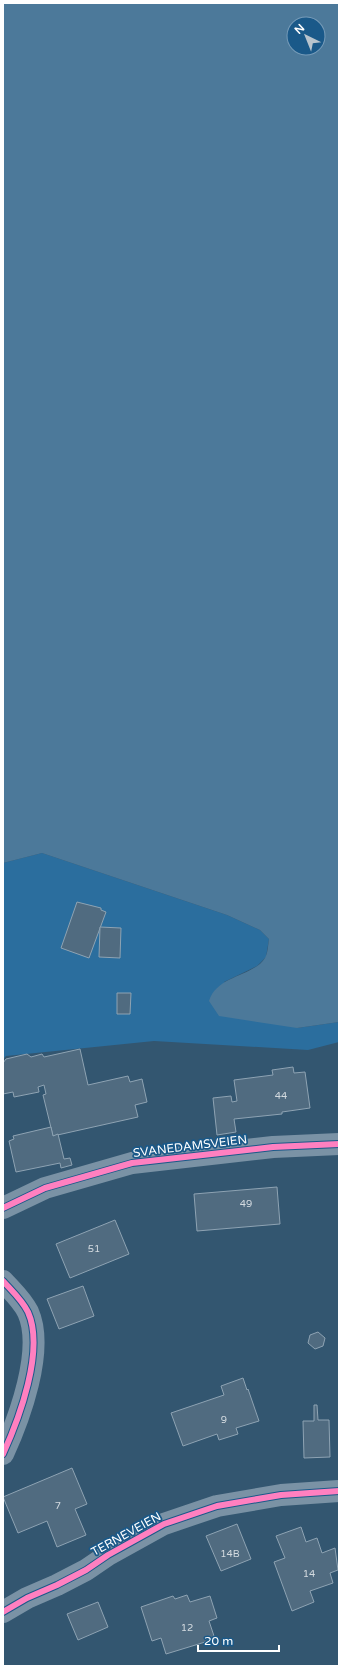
<svg xmlns="http://www.w3.org/2000/svg" width="342" height="1669" viewBox="0 0 342 1669" font-family="'Varela Round',sans-serif">
  <rect width="100%" height="100%" fill="#335670"/>
  <!-- green -->
  <polygon fill="#2b6e9e" points="42,853 227,915 260,930 269,939 266,957 257,966 224,982 297,1028 339,1022 339,1042 308,1050 154,1041 6,1056 3,1059 3,863"/>
  <!-- water -->
  <path fill="#4c799a" fill-rule="evenodd" d="M3,3h336v1019l-42,6 -78,-12 -10,-15c8,-26 44,-24 56,-43 3,-5 3,-13 4,-19l-9,-9 -33,-15 -185,-62 -39,10zM294,24h24v24h-24z"/>
  <!-- building -->
  <g fill="#506b80" stroke="#8ea3b3">
    <polygon points="77,902 101,908 101,910 106,912 89,958 61,948"/>
    <polygon points="100,927 121,928 120,958 99,957"/>
    <polygon points="117,993 131,993 130,1014 117,1014"/>
    <polygon points="80,1049 88,1085 128,1076 130,1082 142,1079 147,1102 135,1105 138,1117 53,1136 43,1095 46,1094 44,1085 38,1087 39,1092 14,1097 13,1092 3,1094 3,1063 6,1059 27,1054 31,1057 42,1054 44,1057"/>
    <polygon points="293,1067 294,1073 305,1072 310,1108 282,1112 282,1114 234,1119 236,1132 217,1135 213,1098 231,1096 232,1102 237,1101 234,1080 273,1075 272,1070"/>
    <polygon points="51,1127 53,1136 58,1134 64,1159 70,1158 72,1165 61,1168 60,1163 16,1172 9,1141 14,1139 13,1136"/>
    <polygon points="277,1187 280,1224 197,1231 194,1194"/>
    <polygon points="115,1220 129,1254 70,1278 56,1244"/>
    <polygon points="83,1286 94,1316 59,1329 47,1299"/>
    <polygon points="318,1332 325,1338 323,1346 315,1349 308,1343 310,1335"/>
    <polygon points="243,1378 247,1390 248,1389 259,1421 236,1428 238,1434 219,1440 217,1434 183,1446 171,1413 224,1395 221,1386"/>
    <polygon points="314,1405 317,1405 318,1420 329,1420 330,1457 304,1458 303,1421 314,1421"/>
    <polygon points="72,1468 87,1504 75,1509 86,1535 57,1547 47,1521 18,1533 3,1497"/>
    <polygon points="237,1524 251,1559 221,1571 206,1536"/>
    <polygon points="301,1527 306,1542 317,1538 322,1553 335,1548 338,1570 330,1573 333,1583 310,1591 314,1602 292,1611 274,1562 285,1558 276,1536"/>
    <polygon points="187,1595 190,1602 210,1596 217,1618 209,1621 215,1639 166,1654 161,1638 152,1641 141,1607 173,1596 175,1599"/>
    <polygon points="98,1602 108,1627 78,1640 67,1614"/>
  </g>
  <g fill="none" stroke-linecap="round" stroke-linejoin="round">
    <!-- street -->
    <g stroke="#7a92a5" stroke-width="22">
      <polyline points="3,1208 45,1188 132,1163 273,1147 339,1144"/>
      <path d="M3,1281c9,10 19,19 25,31 17,38 -9,107 -25,142"/>
      <polyline points="3,1612 27,1598 57,1585 86,1570 108,1555 164,1524 217,1506 281,1495 339,1491"/>
    </g>
    <!-- cycleway casing -->
    <g stroke="#1a5989" stroke-width="8">
      <g id="cycleway">
        <polyline points="3,1208 45,1188 132,1163 273,1147 339,1144"/>
        <path d="M3,1281c9,10 19,19 25,31 17,38 -9,107 -25,142"/>
        <polyline points="3,1612 27,1598 57,1585 86,1570 108,1555 164,1524 217,1506 281,1495 339,1491"/>
      </g>
    </g>
    <!-- cycleway -->
    <use href="#cycleway" stroke="#ff80c0" stroke-width="6"/>
  </g>
  <g text-anchor="middle" dominant-baseline="central" stroke-width="3.5" stroke-linejoin="round" paint-order="stroke">
    <!-- number labels -->
    <g font-size="10" fill="#d3dadf">
      <text x="281" y="1096">44</text>
      <text x="246" y="1204">49</text>
      <text x="94" y="1249">51</text>
      <text x="224" y="1420">9</text>
      <text x="58" y="1506">7</text>
      <text x="230" y="1554">14B</text>
      <text x="309" y="1574">14</text>
      <text x="187" y="1628">12</text>
    </g>
    <!-- street labels -->
    <g font-size="12" fill="#fff" stroke="#1a5989">
      <text transform="translate(190 1146) rotate(-7)">SVANEDAMSVEIEN</text>
      <text transform="translate(126 1534) rotate(-29)">TERNEVEIEN</text>
    </g>
  </g>
  <!-- border -->
  <rect width="342" height="1669" fill="none" stroke="#ffffff" stroke-width="8"/>
  <!-- north arrow -->
  <g transform="translate(306 36) rotate(317)"><circle r="19" fill="#1a5989" stroke="#769bb8"/>
  <path d="M0-3L7 15L0 10L-7 15Z" fill="#b8c4cd"/>
  <text y="-6" font-size="11" font-weight="bold" text-anchor="middle" fill="#ffffff">N</text>
  </g>
  <!-- scale -->
  <path d="M198 1645v6h81v-6" fill="none" stroke="#ffffff" stroke-width="2"/>
  <text x="204" y="1645" font-size="12" fill="#ffffff" stroke="#1a5989" stroke-width="3" paint-order="stroke">20 m</text>
</svg>
